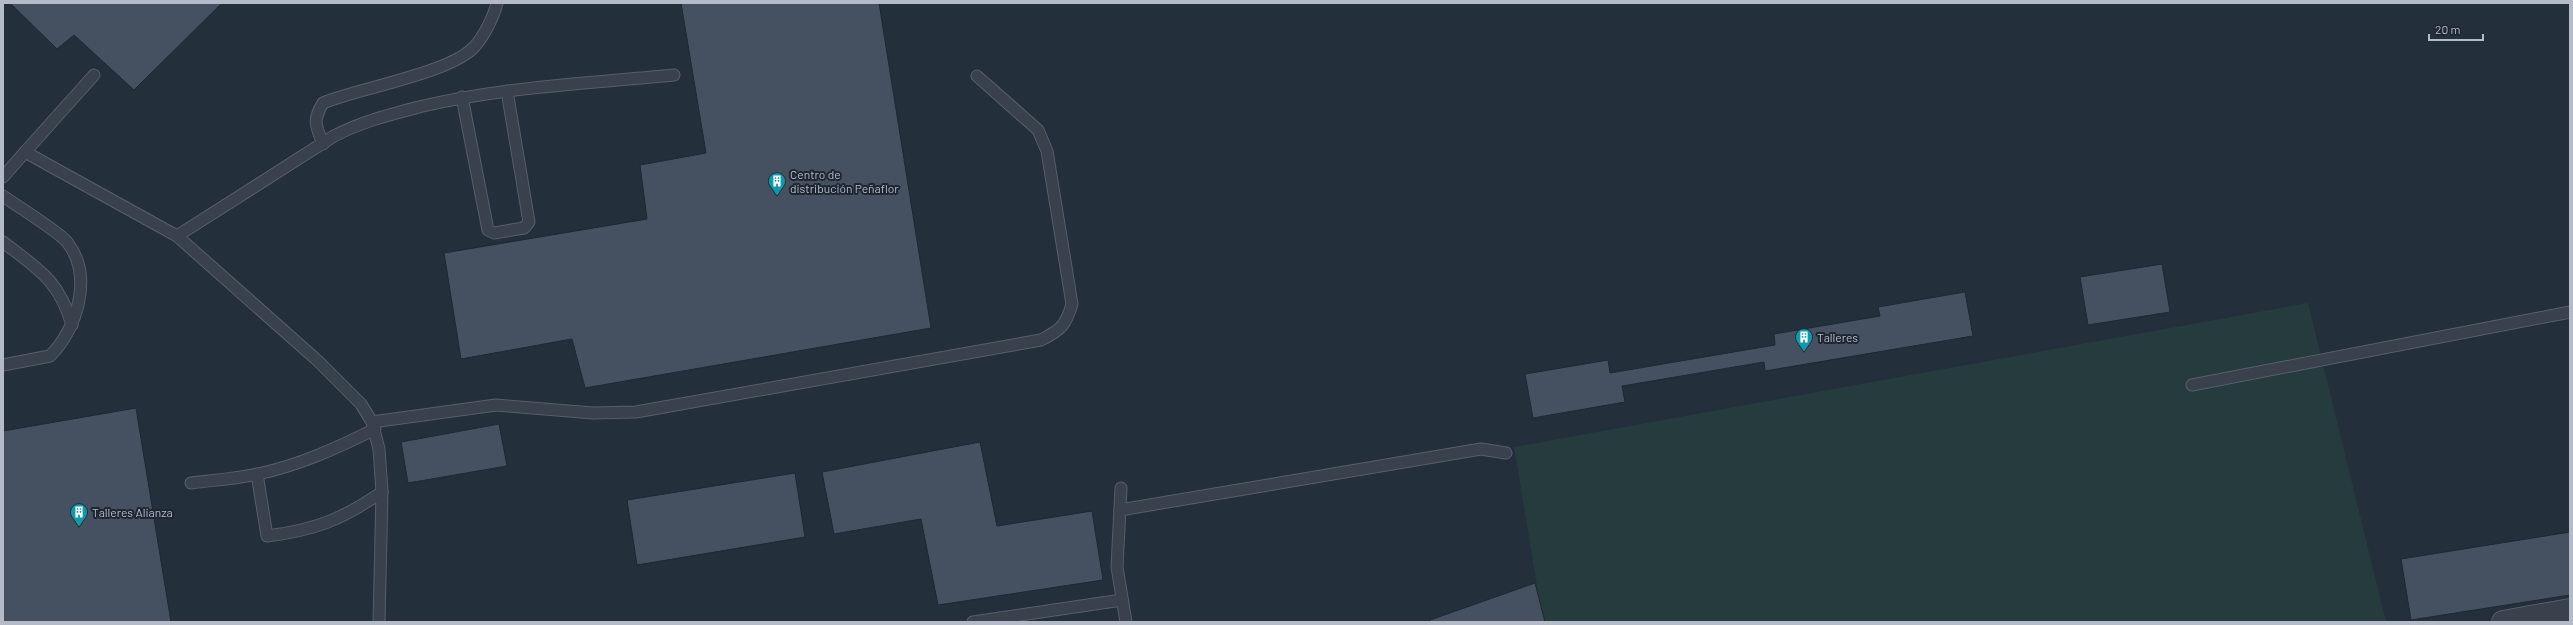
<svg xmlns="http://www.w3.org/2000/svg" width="2573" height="625" viewBox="0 0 2573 625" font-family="Barlow,sans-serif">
  <rect width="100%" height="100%" fill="#242f3c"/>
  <!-- green -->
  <polygon fill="#263b3d" points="2308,303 2386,622 1543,622 1514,447"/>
  <!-- building -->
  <g fill="#455160" stroke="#1f2833">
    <polygon points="10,3 222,3 134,90 74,35 57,49"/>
    <polygon points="681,3 879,3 931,328 585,388 572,339 461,359 444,253 647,219 640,165 706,153"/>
    <polygon points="2162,264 2170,312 2088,325 2080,277"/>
    <polygon points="1965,292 1973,336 1765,371 1764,362 1622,386 1625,402 1533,418 1525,374 1608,360 1610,373 1775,345 1774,334 1880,316 1878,307"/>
    <polygon points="136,408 171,622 3,622 3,431"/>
    <polygon points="499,424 507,466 408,483 401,442"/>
    <polygon points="980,442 997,526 1092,511 1103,580 938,605 921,519 834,534 822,472"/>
    <polygon points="795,473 805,537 637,565 627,500"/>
    <polygon points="2570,532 2570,595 2411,620 2401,559"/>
    <polygon points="1535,583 1545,622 1431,622 1430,620"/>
  </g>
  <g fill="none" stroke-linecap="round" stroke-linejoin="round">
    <!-- service casing -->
    <g stroke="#565e6a" stroke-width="13">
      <g id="service">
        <polyline points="462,97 488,230 494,233 524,228 529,222 507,91"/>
        <path d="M323,144c-7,-18 -11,-23 0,-41 36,-15 129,-30 152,-57 9,-10 19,-30 22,-43"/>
        <polyline points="25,152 94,75"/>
        <polyline points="3,177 25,152 177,236 318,361 361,404 372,422 379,449 382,492 379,622"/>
        <path d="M3,196c14,10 55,35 64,46 27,34 10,87 -17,114l-47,9"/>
        <path d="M177,236l157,-100c29,-15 58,-22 89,-30 82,-19 167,-23 251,-31"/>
        <path d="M3,242c35,27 56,38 69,83"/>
        <polyline points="2192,385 2570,312"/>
        <path d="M372,422l124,-17 97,8 43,-1 405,-72c20,-10 25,-15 31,-36l-25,-153 -9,-21 -61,-54"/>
        <path d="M257,474l10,62c48,-6 74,-16 115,-44"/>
        <path d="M191,483c22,-3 45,-4 67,-9 42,-9 79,-26 117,-45"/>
        <polyline points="1121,488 1117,567 1126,622"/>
        <polyline points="1120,510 1481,449 1506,453"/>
        <polyline points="973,622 1122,600"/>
      </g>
    </g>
    <!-- minor casing -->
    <g stroke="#565e6a" stroke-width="24">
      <polyline id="minor" points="2503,622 2570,610"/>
    </g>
    <!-- service -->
    <use href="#service" stroke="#38414c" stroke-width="11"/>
    <!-- minor -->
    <use href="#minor" stroke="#38414c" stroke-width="22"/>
  </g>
  <!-- icons -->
  <defs>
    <g id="building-pin" transform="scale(0.9)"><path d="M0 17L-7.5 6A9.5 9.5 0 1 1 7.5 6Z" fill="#0f9aa8" stroke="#1d2631"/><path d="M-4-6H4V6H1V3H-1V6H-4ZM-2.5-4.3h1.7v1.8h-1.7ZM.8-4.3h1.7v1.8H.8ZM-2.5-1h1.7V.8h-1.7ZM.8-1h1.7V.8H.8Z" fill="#fff"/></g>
  </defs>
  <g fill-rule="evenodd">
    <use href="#building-pin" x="777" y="181"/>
    <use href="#building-pin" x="1804" y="337"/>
    <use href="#building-pin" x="79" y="512"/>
  </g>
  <g text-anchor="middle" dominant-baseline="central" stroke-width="4" stroke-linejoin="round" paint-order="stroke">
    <!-- poi labels -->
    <g font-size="12" fill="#b4bbc8" stroke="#1d2631" text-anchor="start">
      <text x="790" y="174">Centro de<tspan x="790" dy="14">distribución Peñaflor</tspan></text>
      <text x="1817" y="337">Talleres</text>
      <text x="92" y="512">Talleres Alianza</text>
    </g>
  </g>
  <!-- border -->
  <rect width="2573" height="625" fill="none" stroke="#b4bbc8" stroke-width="8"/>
  <!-- scale -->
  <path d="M2429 34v6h54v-6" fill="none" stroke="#b4bbc8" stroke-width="2"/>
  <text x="2435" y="34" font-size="12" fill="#b4bbc8" stroke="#1d2631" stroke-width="3" paint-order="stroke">20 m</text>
</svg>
